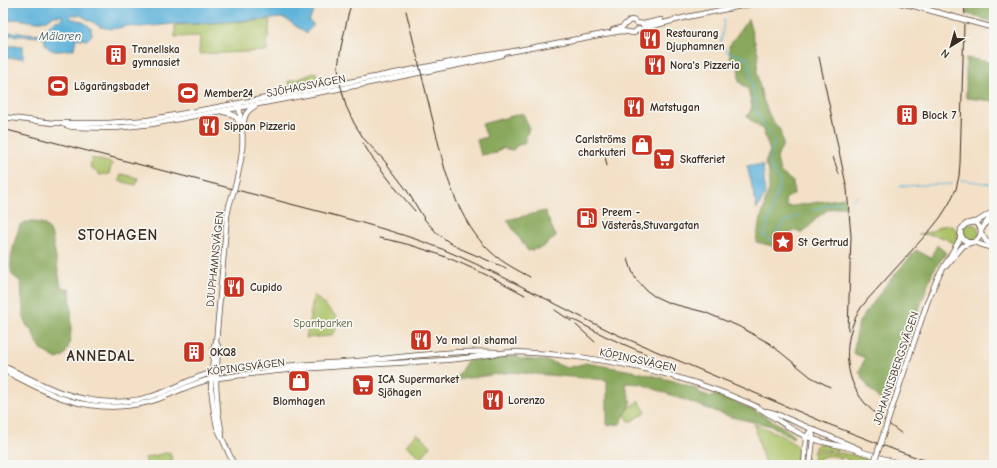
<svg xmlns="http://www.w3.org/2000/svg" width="997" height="468" viewBox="0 0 997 468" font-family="'Comic Neue',sans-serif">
  <rect width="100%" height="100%" fill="#f6f6f2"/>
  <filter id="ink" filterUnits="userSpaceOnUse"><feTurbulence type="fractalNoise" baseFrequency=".025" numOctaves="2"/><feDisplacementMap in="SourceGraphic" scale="8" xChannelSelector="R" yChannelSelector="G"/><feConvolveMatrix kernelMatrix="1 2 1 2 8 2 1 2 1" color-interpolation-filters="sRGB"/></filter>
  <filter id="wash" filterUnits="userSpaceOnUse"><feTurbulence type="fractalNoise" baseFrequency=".012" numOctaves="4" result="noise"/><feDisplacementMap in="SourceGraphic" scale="16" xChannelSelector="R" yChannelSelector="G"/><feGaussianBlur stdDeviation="0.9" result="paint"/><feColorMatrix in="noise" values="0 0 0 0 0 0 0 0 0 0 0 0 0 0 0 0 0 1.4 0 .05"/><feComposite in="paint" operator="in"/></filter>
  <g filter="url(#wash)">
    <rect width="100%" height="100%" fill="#f3e0c6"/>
    <!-- green -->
    <g fill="#acc267" stroke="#747642">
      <polygon points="270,20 267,51 199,54 200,36 175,37 175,25"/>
      <polygon points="316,72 318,82 291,89 288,81 299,79"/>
      <polygon points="92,158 112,163 109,174 100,175 90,167"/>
      <polygon points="121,174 138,178 136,185 119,181"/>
      <circle cx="971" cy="232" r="8"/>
      <path d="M948,225c11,3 12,10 7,19 -14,-9 -21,-9 -37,-10l12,-2 11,-6z"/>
      <polygon points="314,295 341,321 331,336 306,338"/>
      <polygon points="639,401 646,412 630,422 622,411"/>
      <polygon points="754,424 777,433 799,447 799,459 796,465 765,465"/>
      <polygon points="417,433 431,446 421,458 406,445"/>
      <path d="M818,444c7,-1 14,2 21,4l-2,3 -17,-1 -6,-2z"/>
      <path d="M814,450l5,2 24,1 28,7 -2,5h-18l-2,-1 1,-2 -3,-1 1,-2 -6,-2 -2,4 2,2 -3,-1 1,-4c-7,-3 -13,-3 -20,0l-3,4 -4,-1z"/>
      <polygon points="170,452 173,464 183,462 184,465 147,465 145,458"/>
    </g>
    <!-- forest -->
    <g fill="#89a85c" stroke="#62693d">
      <polygon points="972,3 994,3 994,22 967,14 969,5"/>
      <polygon points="748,19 758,53 757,72 762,97 771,119 780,130 783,144 777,158 780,172 793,182 794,194 785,199 787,207 844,198 846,206 829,209 818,217 803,233 796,230 784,237 773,246 756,242 759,224 764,209 765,201 769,190 769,174 765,163 770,151 763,130 747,117 752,107 748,89 739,82 738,64 730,57 729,46"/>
      <polygon points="966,58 994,63 994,101 966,98"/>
      <polygon points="523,113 529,128 524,144 518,145 513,150 501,148 497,153 481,155 477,140 487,137 482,124"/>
      <polygon points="545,211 556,237 541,248 528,251 507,220"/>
      <path d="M25,222c14,0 22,-1 27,14l9,51 9,2c1,16 4,53 -5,65 -2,3 -5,4 -8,5l-14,-8 -8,-12 -3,-9 -5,-4 -4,-11 -2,-33 -9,-7c-4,-16 3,-35 8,-50z"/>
      <polygon points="937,245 946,253 933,271 884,404 869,388 859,372 865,358 853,353 859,322 886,285 916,250 931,258"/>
      <path d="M516,356l5,3 28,2 18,7 19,-5 52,9 36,9 23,8 3,4 12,4 4,-2c30,11 53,21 78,40l-1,3 -21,-12 -41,-9 -90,-33 -16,-1 6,19 -11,22 -13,1v-45l-95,-8 -57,8 12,-19z"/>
    </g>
    <!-- water -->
    <g fill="#5eb3da" stroke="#4c6e7c">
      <path d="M3,3h315l-9,18 5,4 -8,8 -22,-15 -90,6h-20l-34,3 -12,-1 -16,3 -11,-2 -10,-6 -11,-6h-9l-1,3c9,2 15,4 21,10l1,7 -5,5 -11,-2 -2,11c-13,2 -29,7 -30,-12l-41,-2v-3l41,2c6,-11 7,-12 19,-15l-1,-3h-9l-6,4 -13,2 -16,-3 -15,3z"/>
      <rect x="5" y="46" width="18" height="12"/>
      <polygon points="747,165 763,165 765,195 757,209"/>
    </g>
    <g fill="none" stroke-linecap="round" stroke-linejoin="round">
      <!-- stream -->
      <g stroke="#5eb3da" stroke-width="1">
        <polyline points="724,20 721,42 727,52 748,58 757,114 774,140 769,163 780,183 764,236 770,241 783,223 800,215"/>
        <polyline points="962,180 991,184"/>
        <polyline points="900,186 952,184"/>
        <polyline points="852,200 858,196"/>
        <polyline points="812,210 830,204 842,202"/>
      </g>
    </g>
  </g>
  <g filter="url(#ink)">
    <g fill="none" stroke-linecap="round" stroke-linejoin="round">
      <!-- secondary casing -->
      <g stroke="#574537" stroke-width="6">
        <g id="secondary">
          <polyline points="900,3 914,6 994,28"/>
          <polyline points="613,30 621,28 629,21 631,20 635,21 637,23 643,24 661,20"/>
          <path d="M223,112c9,1 14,4 17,12"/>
          <polyline points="3,117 53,123 108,123 148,120 293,93 477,57 509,52 604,34 622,31 634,33 637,30 687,17 756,3"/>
          <polyline points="63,124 72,127 115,128 152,124 359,85 477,61 502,55"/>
          <path d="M243,126c2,-11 2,-14 12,-20"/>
          <path d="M236,183c4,-17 8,-35 6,-53 -1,-8 -2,-16 -3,-24"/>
          <polyline points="981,231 985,224 994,213"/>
          <polyline points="981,233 986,241 994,246"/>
          <path d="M961,235c9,20 32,-5 12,-13"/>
          <polyline points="974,242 994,249"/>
          <polyline points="946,266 963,246 972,242"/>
          <polyline points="216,343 214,345 211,388 214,412 217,427 234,465"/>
          <path d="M3,366c37,17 65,35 108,36 19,0 36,-3 53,-10 17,-7 33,-16 51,-20 14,-3 28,-3 42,-4 34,-3 67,-4 100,-7 35,-2 70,-8 106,-9 11,0 22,-1 33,0"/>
          <path d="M3,370c28,14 56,31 87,35 25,4 54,1 78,-10 15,-6 28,-13 44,-16 77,-12 156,-14 234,-19 14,-1 28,-3 42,-5 9,-1 18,-3 28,-3 81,3 163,20 237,53 18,9 34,23 52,31 13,6 28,8 41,11 20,6 39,12 58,18"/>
          <polyline points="892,408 928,300 938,277 960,239 961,229 966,224 978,221 994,211"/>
          <polyline points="766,411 774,413 859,449"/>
          <polyline points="222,435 218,412 216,385 218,346 216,343 227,216 229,206"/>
          <polyline points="804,465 806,437 812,429"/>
          <polyline points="810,465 813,439 812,429"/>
        </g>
      </g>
      <!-- secondary -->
      <use href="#secondary" stroke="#fff" stroke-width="4.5"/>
      <!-- rail -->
      <g stroke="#3b2a1e" stroke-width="1">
        <polyline points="352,3 349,11 341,47 338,67 340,83 346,106 354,123 364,139 383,159 406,189 425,220 437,233 450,243 461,249 506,268"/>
        <polyline points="964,3 965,14"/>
        <path d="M406,11l38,155c9,31 23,64 47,86 12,11 26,18 39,25"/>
        <polyline points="819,57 847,189 851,236 848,330"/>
        <path d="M3,129l349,91c35,10 71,20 104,35 55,24 107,54 162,80l210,89 67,26 44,15"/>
        <polyline points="363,143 371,156 397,190 415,211"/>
        <polyline points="604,151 607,166"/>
        <polyline points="833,157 839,174"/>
        <path d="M379,238c52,9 100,32 146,57"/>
        <polyline points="628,259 632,271 636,279 646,290 654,296 669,303 704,312 738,326 769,343 811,377 830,387"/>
        <polyline points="555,310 571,321"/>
        <polyline points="568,317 605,336 646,354"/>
        <polyline points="576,325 595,342"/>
        <path d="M902,434c-13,-10 -28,-20 -38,-32 -21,-25 -21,-63 -5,-91 2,-4 6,-8 9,-12l64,-71 8,-10 9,-14 7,-15 3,-13 1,-12 4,-140"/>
      </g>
      <!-- secondary-bridge casing -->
      <g stroke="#574537" stroke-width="6" stroke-linecap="butt">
        <g id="secondary-bridge">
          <polyline points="229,206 236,183"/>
          <polyline points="874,463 892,408"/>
        </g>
      </g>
      <!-- secondary-bridge -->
      <use href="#secondary-bridge" stroke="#fff" stroke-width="4.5"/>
    </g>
  </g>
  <!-- icons -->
  <defs>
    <g id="restaurant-square" transform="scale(1.15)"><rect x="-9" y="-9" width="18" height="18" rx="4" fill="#c8321e" stroke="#f6f6f2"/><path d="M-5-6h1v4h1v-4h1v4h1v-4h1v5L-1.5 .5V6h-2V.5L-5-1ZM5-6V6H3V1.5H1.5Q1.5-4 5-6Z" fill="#fff"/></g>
    <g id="building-square" transform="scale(1.15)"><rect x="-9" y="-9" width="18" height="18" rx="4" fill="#c8321e" stroke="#f6f6f2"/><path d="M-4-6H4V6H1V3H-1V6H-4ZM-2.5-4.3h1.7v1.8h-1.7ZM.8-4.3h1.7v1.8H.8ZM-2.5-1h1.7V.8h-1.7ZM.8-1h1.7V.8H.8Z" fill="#fff"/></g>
    <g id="stadium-square" transform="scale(1.15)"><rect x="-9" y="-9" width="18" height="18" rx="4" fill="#c8321e" stroke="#f6f6f2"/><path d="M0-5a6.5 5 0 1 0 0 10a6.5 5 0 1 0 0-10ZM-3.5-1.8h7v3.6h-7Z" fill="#fff"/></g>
    <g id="shop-square" transform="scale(1.15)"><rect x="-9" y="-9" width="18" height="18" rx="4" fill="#c8321e" stroke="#f6f6f2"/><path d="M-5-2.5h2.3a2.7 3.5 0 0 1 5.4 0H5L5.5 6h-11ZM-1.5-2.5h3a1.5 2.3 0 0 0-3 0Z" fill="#fff"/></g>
    <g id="supermarket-square" transform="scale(1.15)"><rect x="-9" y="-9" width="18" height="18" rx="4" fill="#c8321e" stroke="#f6f6f2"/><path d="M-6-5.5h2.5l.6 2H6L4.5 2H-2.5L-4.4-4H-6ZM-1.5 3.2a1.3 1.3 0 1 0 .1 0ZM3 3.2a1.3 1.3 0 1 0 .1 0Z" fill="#fff"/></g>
    <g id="fuel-square" transform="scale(1.15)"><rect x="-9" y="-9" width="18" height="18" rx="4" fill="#c8321e" stroke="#f6f6f2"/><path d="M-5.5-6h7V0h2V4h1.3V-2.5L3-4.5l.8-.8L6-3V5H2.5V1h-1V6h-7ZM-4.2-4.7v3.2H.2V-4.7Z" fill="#fff"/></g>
    <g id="sight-square" transform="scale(1.15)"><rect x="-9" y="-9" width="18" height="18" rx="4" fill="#c8321e" stroke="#f6f6f2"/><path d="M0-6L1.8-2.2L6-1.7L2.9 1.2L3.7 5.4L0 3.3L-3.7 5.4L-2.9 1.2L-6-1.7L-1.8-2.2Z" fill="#fff"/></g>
  </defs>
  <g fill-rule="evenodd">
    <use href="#restaurant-square" x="650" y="39"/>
    <use href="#building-square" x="116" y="55"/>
    <use href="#restaurant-square" x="655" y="65"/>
    <use href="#stadium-square" x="58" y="86"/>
    <use href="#stadium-square" x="188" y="93"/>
    <use href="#restaurant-square" x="634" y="107"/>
    <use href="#building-square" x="907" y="115"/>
    <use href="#restaurant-square" x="209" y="126"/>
    <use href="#shop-square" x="642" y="145"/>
    <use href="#supermarket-square" x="664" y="159"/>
    <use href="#fuel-square" x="587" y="218"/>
    <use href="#sight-square" x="783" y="242"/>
    <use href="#restaurant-square" x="234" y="287"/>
    <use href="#restaurant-square" x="421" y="340"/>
    <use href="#building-square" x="194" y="352"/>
    <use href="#shop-square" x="299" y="381"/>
    <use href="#supermarket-square" x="363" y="385"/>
    <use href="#restaurant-square" x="493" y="400"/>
  </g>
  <g text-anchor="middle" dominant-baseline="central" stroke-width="3.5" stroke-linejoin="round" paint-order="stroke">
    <!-- poi labels -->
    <g font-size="11" font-weight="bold" fill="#3b2a1e" stroke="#f6f6f2" text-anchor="start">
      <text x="666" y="33">Restaurang<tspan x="666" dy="13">Djuphamnen</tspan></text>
      <text x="132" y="49">Tranellska<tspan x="132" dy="13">gymnasiet</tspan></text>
      <text x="670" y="65">Nora's Pizzeria</text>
      <text x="74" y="86">Lögarängsbadet</text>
      <text x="204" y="93">Member24</text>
      <text x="650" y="107">Matstugan</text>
      <text x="922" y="115">Block 7</text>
      <text x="224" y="126">Sippan Pizzeria</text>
      <text x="626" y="139" text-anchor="end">Carlströms<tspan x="626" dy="13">charkuteri</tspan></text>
      <text x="680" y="159">Skafferiet</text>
      <text x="602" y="212">Preem -<tspan x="602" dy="13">Västerås,Stuvargatan</tspan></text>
      <text x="798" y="242">St Gertrud</text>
      <text x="250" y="287">Cupido</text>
      <text x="436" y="340">Ya mal al shamal</text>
      <text x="210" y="352">OKQ8</text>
      <text x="378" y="379">ICA Supermarket<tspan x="378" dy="13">Sjöhagen</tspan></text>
      <text x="508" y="400">Lorenzo</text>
      <text x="299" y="401" text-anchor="middle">Blomhagen</text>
    </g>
    <!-- street labels -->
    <g font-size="11" fill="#3b2a1e" stroke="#f6f6f2">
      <text transform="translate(306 86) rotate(-11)">SJÖHAGSVÄGEN</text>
      <text transform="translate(215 259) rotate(-84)">DJUPHAMNSVÄGEN</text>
      <text transform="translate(638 360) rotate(12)">KÖPINGSVÄGEN</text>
      <text transform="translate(246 367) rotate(-7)">KÖPINGSVÄGEN</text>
      <text transform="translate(896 368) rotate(-71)">JOHANNISBERGSVÄGEN</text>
    </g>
    <!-- park labels -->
    <g font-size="11" fill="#5d5834" stroke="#f6f6f2">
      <text x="323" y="323">Spantparken</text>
    </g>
    <!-- water labels -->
    <g font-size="12" font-style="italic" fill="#475a60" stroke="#f6f6f2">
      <text x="60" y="36">Mälaren</text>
    </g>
    <!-- district labels -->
    <g font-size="15" font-weight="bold" letter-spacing="1" fill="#3b2a1e" stroke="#f6f6f2">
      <text x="118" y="235">STOHAGEN</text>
      <text x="101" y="356">ANNEDAL</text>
    </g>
  </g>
  <!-- margin -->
  <rect width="997" height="468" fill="none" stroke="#f6f6f2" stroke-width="16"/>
  <!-- north arrow -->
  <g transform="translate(951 46) rotate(217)" stroke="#f6f6f2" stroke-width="3" paint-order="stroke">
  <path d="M0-3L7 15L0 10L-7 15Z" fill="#3b2a1e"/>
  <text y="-6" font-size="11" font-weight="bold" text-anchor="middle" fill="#3b2a1e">N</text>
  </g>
</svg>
